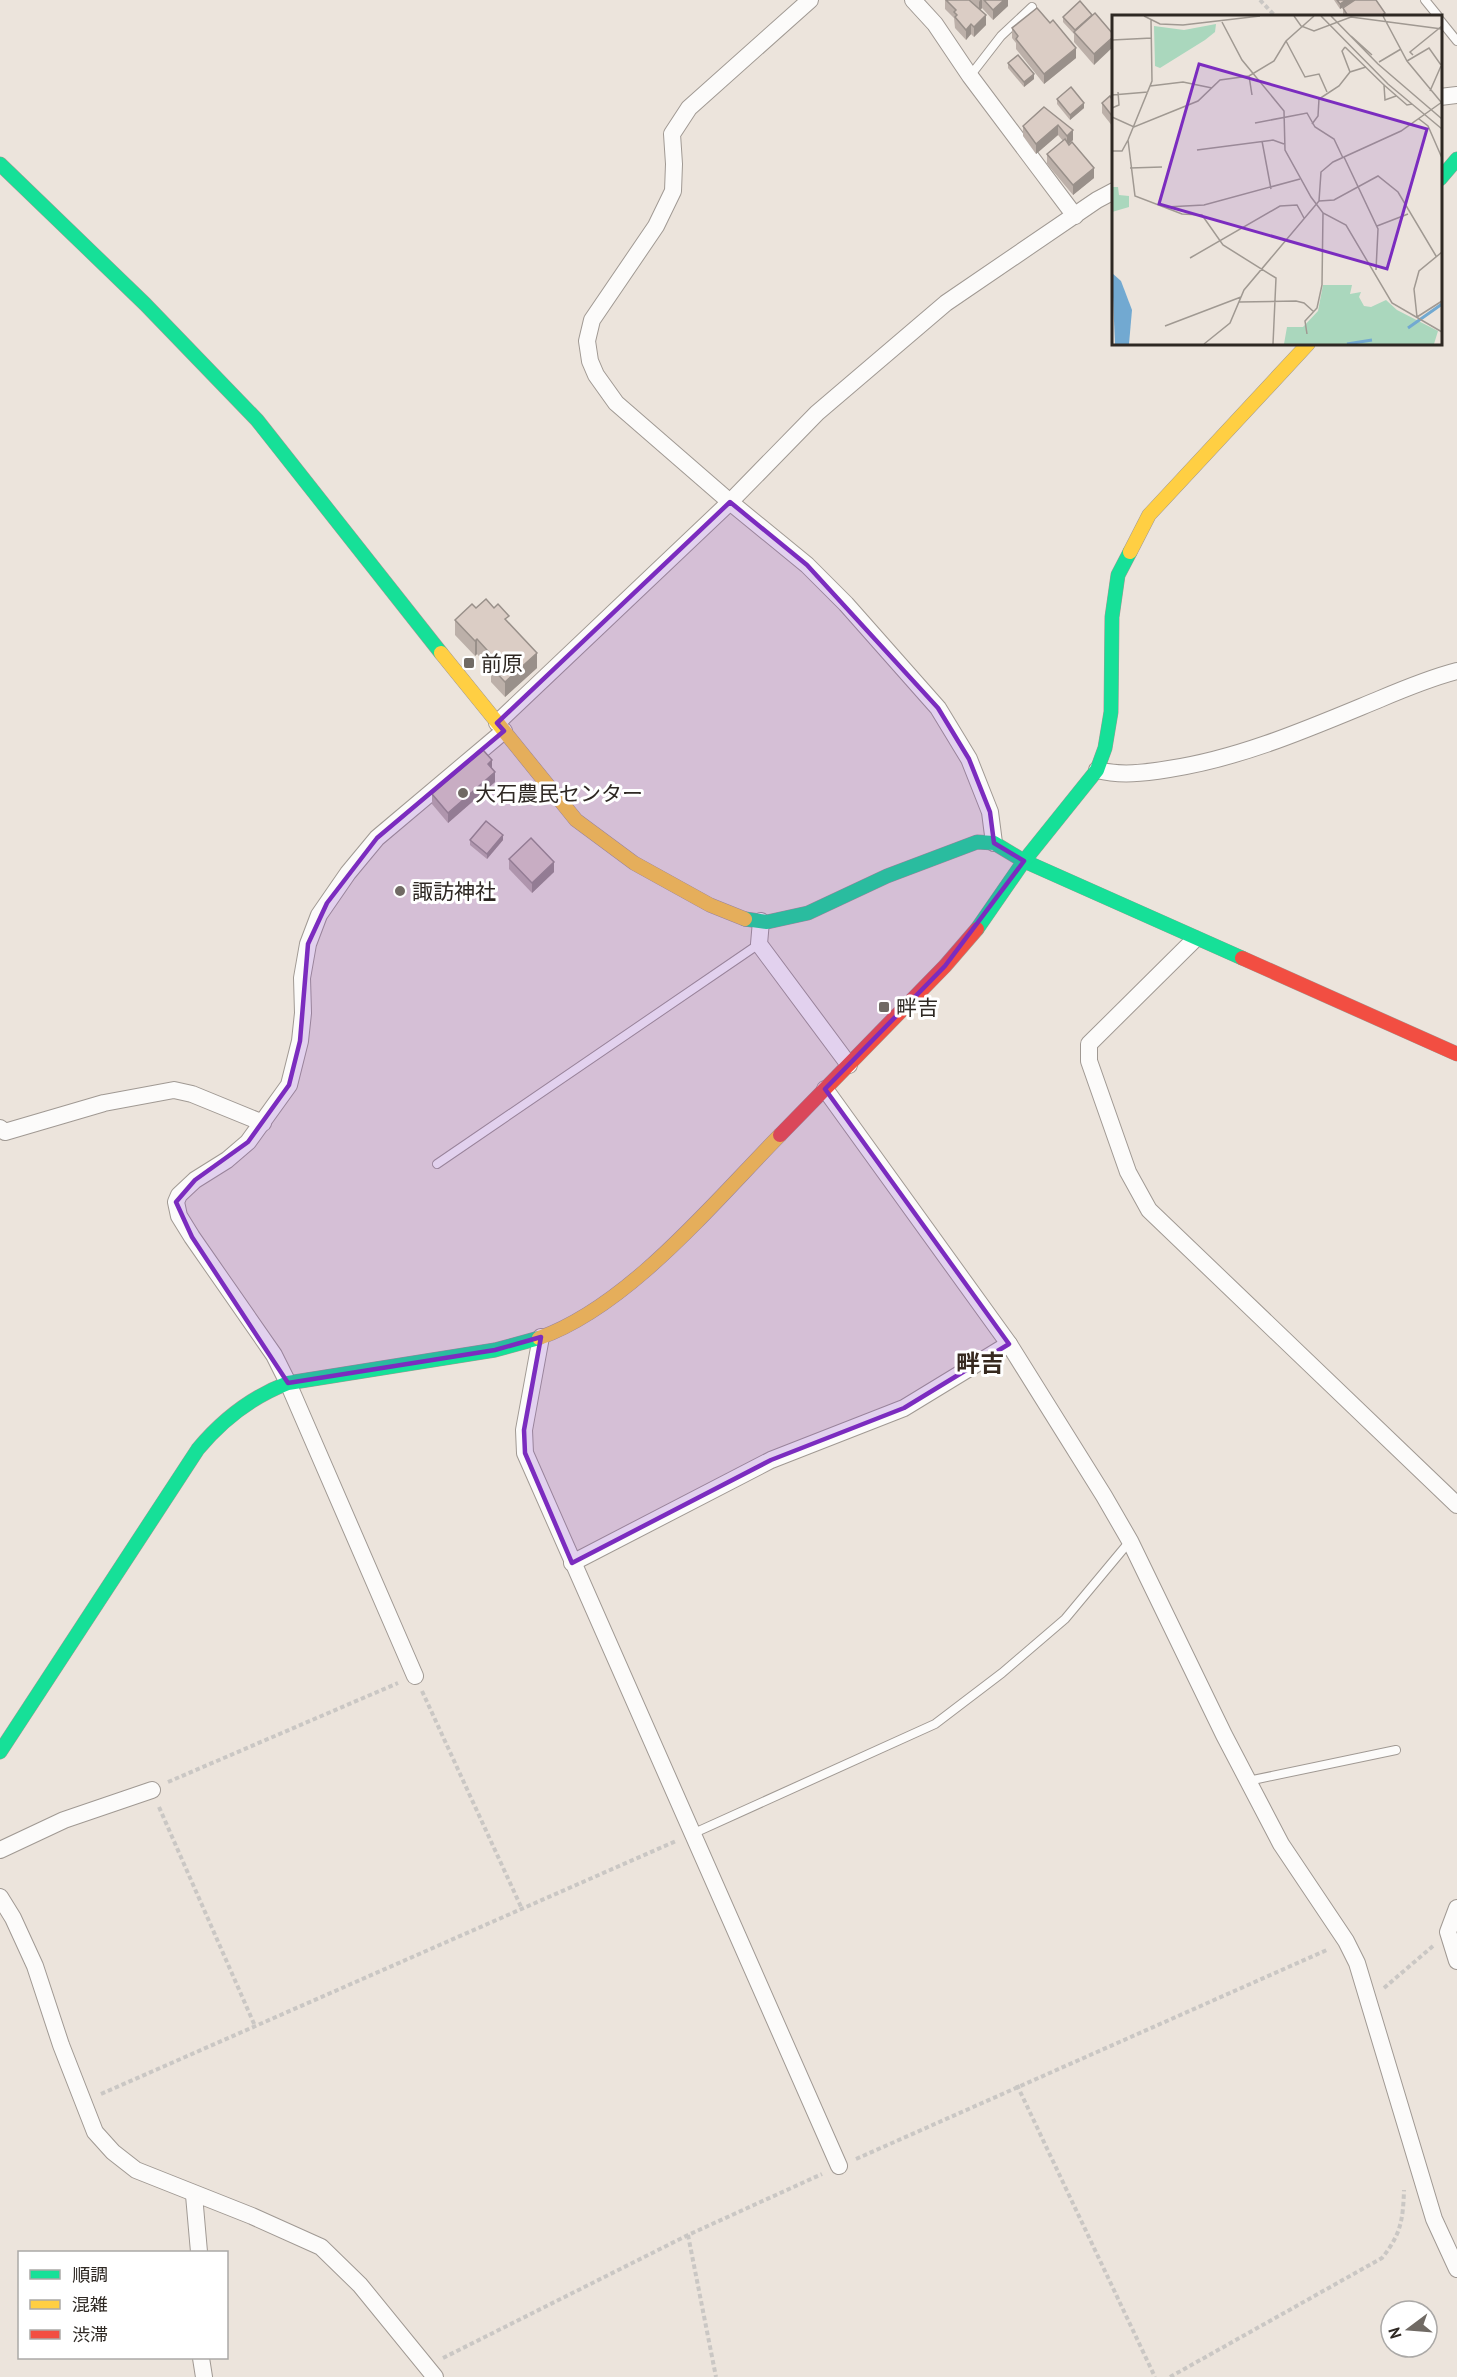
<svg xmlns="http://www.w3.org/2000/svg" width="1457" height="2377" viewBox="0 0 1457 2377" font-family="'PT Sans','Noto Sans JP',sans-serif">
  <rect width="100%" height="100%" fill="#ece4dc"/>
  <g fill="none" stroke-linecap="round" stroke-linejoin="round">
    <!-- lane casing -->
    <g stroke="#a09993" stroke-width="10">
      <g id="lane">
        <polyline points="1425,0 1438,16"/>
        <polyline points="1440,20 1457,41"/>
        <polyline points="970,76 1001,36 1032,7"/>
        <polyline points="437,1164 759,944"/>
        <polyline points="1248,1781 1396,1750"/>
        <polyline points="692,1834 935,1724 1002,1673 1065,1619 1130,1541"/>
      </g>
    </g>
    <!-- street casing -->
    <g stroke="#a09993" stroke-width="18">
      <g id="street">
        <polyline points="810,0 689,108 672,134 674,164 673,191 656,226 592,320 587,341 590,361 596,375 616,403 730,502 807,565 846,604 938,708 969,759 990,812 994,843"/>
        <polyline points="913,0 935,24 970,76 1075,216"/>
        <polyline points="1440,97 1457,95"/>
        <polyline points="497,723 730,502 817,413 946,303 1097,200 1114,191"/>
        <path d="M1097,770c24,6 47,3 72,-1 73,-11 143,-42 211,-70 26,-11 50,-21 77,-28"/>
        <polyline points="761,921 759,944 849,1065"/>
        <polyline points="1195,939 1089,1044 1089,1061 1128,1172 1149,1210 1457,1505"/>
        <polyline points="825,1089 1009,1344 1104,1496 1130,1541 1224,1735 1281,1844 1346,1941 1357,1963 1434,2219 1457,2269"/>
        <polyline points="0,1128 5,1132 104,1103 174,1090 192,1094 263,1123"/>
        <polyline points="541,1337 524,1430 525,1453 839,2166"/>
        <polyline points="572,1563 771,1460 904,1408 1009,1344"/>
        <polyline points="415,1676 288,1383 274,1355 192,1237 179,1216 176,1202 179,1195 195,1180 227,1160 248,1142 289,1085 300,1041 303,1013 302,978 308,944 319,915 348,873 377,838 504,731"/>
        <polyline points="0,1850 64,1820 152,1790"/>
        <polyline points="0,1897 13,1918 35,1966 61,2045 95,2132 113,2152 136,2170 252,2216 321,2247 360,2285 435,2377"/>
        <polyline points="1457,1908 1448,1932 1457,1961"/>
        <polyline points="194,2195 199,2252"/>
        <polyline points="201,2358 204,2377"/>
      </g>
    </g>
    <!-- fast casing -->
    <g stroke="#a09993" stroke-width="15">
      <g id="fast">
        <polyline points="0,164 145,304 257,420 441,653"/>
        <polyline points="1440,179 1457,159"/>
        <polyline points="745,919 767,922 808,913 887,876 977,842 994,843 1024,861 1242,958"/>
        <polyline points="977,929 1024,861 1097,770 1105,748 1111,712 1112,617 1118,575 1130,552"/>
        <path d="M0,1752l198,-303c25,-30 53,-52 90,-66l207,-33 44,-12"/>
      </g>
    </g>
    <!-- slow casing -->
    <g stroke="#a09993" stroke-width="15">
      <g id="slow">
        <polyline points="1130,552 1149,515 1308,344"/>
        <polyline points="441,653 576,820 634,863 710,905 745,919"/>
        <path d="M539,1338c90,-32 174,-135 241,-203"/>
      </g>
    </g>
    <!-- jam casing -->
    <g stroke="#a09993" stroke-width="15">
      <g id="jam">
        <polyline points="1242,958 1457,1054"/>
        <polyline points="780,1135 945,966 977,929"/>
      </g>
    </g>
    <!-- path -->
    <g stroke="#cac7c4" stroke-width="4" stroke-dasharray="4.5 3" stroke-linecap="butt">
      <polyline points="1260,0 1275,16"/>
      <polyline points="422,1691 522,1909"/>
      <polyline points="168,1782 398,1683"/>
      <polyline points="159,1807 255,2026"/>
      <polyline points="1384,1988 1433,1946"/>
      <polyline points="1017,2085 1155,2377"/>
      <polyline points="101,2094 676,1841"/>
      <polyline points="856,2159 1329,1949"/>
      <polyline points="688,2235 716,2377"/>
      <polyline points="443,2358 688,2235 822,2174"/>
      <path d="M1170,2377l212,-119c19,-24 21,-38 22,-68"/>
    </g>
    <!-- lane -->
    <use href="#lane" stroke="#fcfbfa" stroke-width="8"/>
    <!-- street -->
    <use href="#street" stroke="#fcfbfa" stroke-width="16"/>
    <!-- fast -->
    <use href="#fast" stroke="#16e098" stroke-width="14"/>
    <!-- slow -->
    <use href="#slow" stroke="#ffcf43" stroke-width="14"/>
    <!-- jam -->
    <use href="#jam" stroke="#f24e42" stroke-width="14"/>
  </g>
  <!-- wall -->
  <g fill="#bcb0a9">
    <polygon points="945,0 1008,0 1008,6 993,20 982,8 980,10 986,25 974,37 971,34 966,40 955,28 954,18 945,9"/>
    <polygon points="1334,0 1355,0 1340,9"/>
    <polygon points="1343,8 1385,16 1343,16"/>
    <polygon points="1092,15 1113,34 1094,65 1074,42 1074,34 1063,22 1063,17"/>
    <polygon points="1012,28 1076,58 1044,84 1016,49 1016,43 1012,38"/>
    <polygon points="1008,63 1034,79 1024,87 1008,68"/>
    <polygon points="1113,98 1113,127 1102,113 1102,103"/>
    <polygon points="1057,99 1084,108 1070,120 1057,104"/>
    <polygon points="1044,107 1073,140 1069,144 1094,178 1073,195 1047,164 1047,154 1063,141 1058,135 1036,154 1023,136 1023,126"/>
    <polygon points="476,608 509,623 537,668 505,697 491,682 491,669 477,654 475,656 455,635 455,620"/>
    <polygon points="492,769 495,782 448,823 432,804 432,794"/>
    <polygon points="470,840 503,840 487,859 470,845"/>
    <polygon points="509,859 554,872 532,893 509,869"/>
  </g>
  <!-- shaded-wall -->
  <g fill="#99908a">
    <polygon points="980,0 982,0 982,8 979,12 979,2"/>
    <polygon points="1004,0 1008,0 1008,6 993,20 993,10"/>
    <polygon points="1346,0 1355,0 1340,9 1340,4"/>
    <polygon points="986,15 986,25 974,37 974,27"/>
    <polygon points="971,24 971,34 966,40 966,30"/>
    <polygon points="1113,37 1113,47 1094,65 1094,54"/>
    <polygon points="1076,48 1076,58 1044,84 1044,74"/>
    <polygon points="1034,74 1034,79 1024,87 1024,82"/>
    <polygon points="1084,103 1084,108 1070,120 1070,115"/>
    <polygon points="1058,125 1058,135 1036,154 1036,144"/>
    <polygon points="1073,130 1073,140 1067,146 1067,136"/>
    <polygon points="1094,168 1094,178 1073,195 1073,185"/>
    <polygon points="477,639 477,654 475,656 475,641"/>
    <polygon points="537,653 537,668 505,697 505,682"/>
    <polygon points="492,760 492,770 488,764"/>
    <polygon points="495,772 495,782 448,823 448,813"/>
    <polygon points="503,835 503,840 487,859 487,854"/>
    <polygon points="554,862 554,872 532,893 532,883"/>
  </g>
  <!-- building -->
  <g fill="#dbcdc5" stroke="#99908a" stroke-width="1.5">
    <polygon points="946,0 969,0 986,15 974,27 971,24 966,30 955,17 957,15 954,12 956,10"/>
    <polygon points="984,0 1004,0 993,10"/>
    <polygon points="1337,0 1346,0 1340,4"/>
    <polygon points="1355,0 1376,0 1385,13 1382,15 1383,16 1348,16 1343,8"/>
    <polygon points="1080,1 1092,15 1075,30 1063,17"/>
    <polygon points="1037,8 1050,23 1053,20 1076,48 1044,74 1016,39 1018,36 1012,28"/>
    <polygon points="1095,13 1113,34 1113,37 1094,54 1074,32"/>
    <polygon points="1018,55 1034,74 1024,82 1008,63"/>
    <polygon points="1071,87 1084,103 1070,115 1057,99"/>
    <polygon points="1110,96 1112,99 1113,98 1113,117 1102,103"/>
    <polygon points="1044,107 1073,130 1067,136 1058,125 1036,144 1023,126"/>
    <polygon points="1065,139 1069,145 1072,142 1094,168 1073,185 1047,154"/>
    <polygon points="486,599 494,608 498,604 509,616 505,619 537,653 505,682 491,667 497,661 477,639 475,641 455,620 472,604 476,608"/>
    <polygon points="483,750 492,760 488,764 495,772 448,813 432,794"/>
    <polygon points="486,821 503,835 487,854 470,840"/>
    <polygon points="531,838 554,862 532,883 509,859"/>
  </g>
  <!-- marked area -->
  <path fill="#7b2cbf" fill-opacity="0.2" stroke="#7b2cbf" stroke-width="4.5" stroke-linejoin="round" d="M730,502l77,63 131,143 31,51 21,53 4,31 30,18 -79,105 -120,123 184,255 -105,64 -133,52 -199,103 -47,-110 -1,-23 17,-93 -46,13 -207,33 -96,-146 -16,-35 19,-22 53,-38 41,-57 11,-44 8,-97 19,-41 50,-65 127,-107 -7,-8z"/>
  <!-- markers -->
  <g fill="#706a64" stroke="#fff" stroke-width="2">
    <rect x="463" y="657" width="12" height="12" rx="3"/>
    <circle cx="463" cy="793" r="6"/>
    <circle cx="400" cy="891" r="6"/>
    <rect x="878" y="1001" width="12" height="12" rx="3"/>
  </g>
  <g text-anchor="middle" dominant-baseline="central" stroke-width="6" stroke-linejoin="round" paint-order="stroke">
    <!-- poi labels -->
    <g font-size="21" fill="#2e2823" stroke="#fff" text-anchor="start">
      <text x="481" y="663">前原</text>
      <text x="475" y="793">大石農民センター</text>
      <text x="412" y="891">諏訪神社</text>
      <text x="896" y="1007">畔吉</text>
    </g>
    <!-- quarter labels -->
    <g font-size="24" font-weight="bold" fill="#36291f" stroke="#fff">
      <text x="980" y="1363">畔吉</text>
    </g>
  </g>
  <!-- overview -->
  <g transform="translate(1112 15)">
    <rect width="330" height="330" fill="#ece4dc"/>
    <path d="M104,9l-1,8 -10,8 -45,28 -5,-2 -1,-40 30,4zM0,172h6l1,8 10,1v11l-17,5zM211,270h29l-2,9 11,-2 -2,5 5,9 7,1 15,-7 11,10 41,21 -4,13h-150l3,-17h16l15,-16z" fill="#aad7bd"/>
    <path d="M0,258l9,8 11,29 -3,34h-14z" fill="#72a9d1"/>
    <path fill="none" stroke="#72a9d1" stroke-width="3" d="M296,313l34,-24M235,329l25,-4"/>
    <path fill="none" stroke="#a09992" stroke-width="1.5" d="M32,1l16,8 23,1 77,-9M182,1l7,10 13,5 37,-14 91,12M209,1l67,68 54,45M219,1l47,48 64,55M271,1l24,45 34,41M110,7l20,38 42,51 1,39 26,47 12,16 23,12 46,78 50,29M239,21l21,19M0,25l40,-2M174,26l19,36 14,-3 8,18M233,32l39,38 1,15 11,-4M233,32l-3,4 8,21M301,40l-3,-3 32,-26M295,46l22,-13 12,17M267,47l22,-13M137,61l3,19M272,70l23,20 5,-1M38,71l33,-4 29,6M318,76l11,-25M0,80l36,-3M0,93l7,-3 -1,-13M0,102l22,10 64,-26 22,-21 29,-4 25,-15 12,-20 28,-25M307,104l9,7 14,32M143,108l52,-10 8,14 19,12 9,19M200,109l6,-8 1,-17 20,-13 11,-14 16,-5M16,125l7,56 47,18 20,1 21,30 53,33 -3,66M150,126l9,48M85,135l76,-10 11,4M0,136h10l6,-11 24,-59 -1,-61M232,142l34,72 -2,41M18,153l32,-1M207,186l15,-1 44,-24 20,16 38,64M54,192l38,-2 96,-26M265,211l31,-12M78,243l90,-52 17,-1 7,13M127,287l57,-1 8,2 10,9M305,302l-3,-28 5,-18 23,-19M305,302l25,-16M53,311l76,-29M195,319l-2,-13 12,-13 5,-23 1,-72M92,329l26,-21 14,-33 75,-89 2,-29 12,-10 68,-31 41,-29"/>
    <path fill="#7b2cbf" fill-opacity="0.15" stroke="#7b2cbf" stroke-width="3" d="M87,49l228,65 -40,140 -228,-65z"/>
    <rect width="330" height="330" fill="none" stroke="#2e2823" stroke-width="3"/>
  </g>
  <!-- legend -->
  <rect x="18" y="2251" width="210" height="108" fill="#ffffff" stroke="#aba9a7" stroke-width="1.5"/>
  <rect x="30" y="2270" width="30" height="9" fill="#16e098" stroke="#aba9a7" stroke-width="1.5"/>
  <text x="72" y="2281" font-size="18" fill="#2e2823">順調</text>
  <rect x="30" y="2300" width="30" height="9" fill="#ffcf43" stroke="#aba9a7" stroke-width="1.5"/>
  <text x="72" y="2311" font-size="18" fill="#2e2823">混雑</text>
  <rect x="30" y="2330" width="30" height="9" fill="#f24e42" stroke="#aba9a7" stroke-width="1.5"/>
  <text x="72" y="2341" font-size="18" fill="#2e2823">渋滞</text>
  <!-- north arrow -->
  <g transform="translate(1409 2329) rotate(254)"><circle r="28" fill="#ffffff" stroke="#aba9a7" stroke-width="1.5"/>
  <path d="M0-4.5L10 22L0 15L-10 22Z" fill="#706a64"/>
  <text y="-9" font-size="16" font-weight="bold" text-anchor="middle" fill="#2e2823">N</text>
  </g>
</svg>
